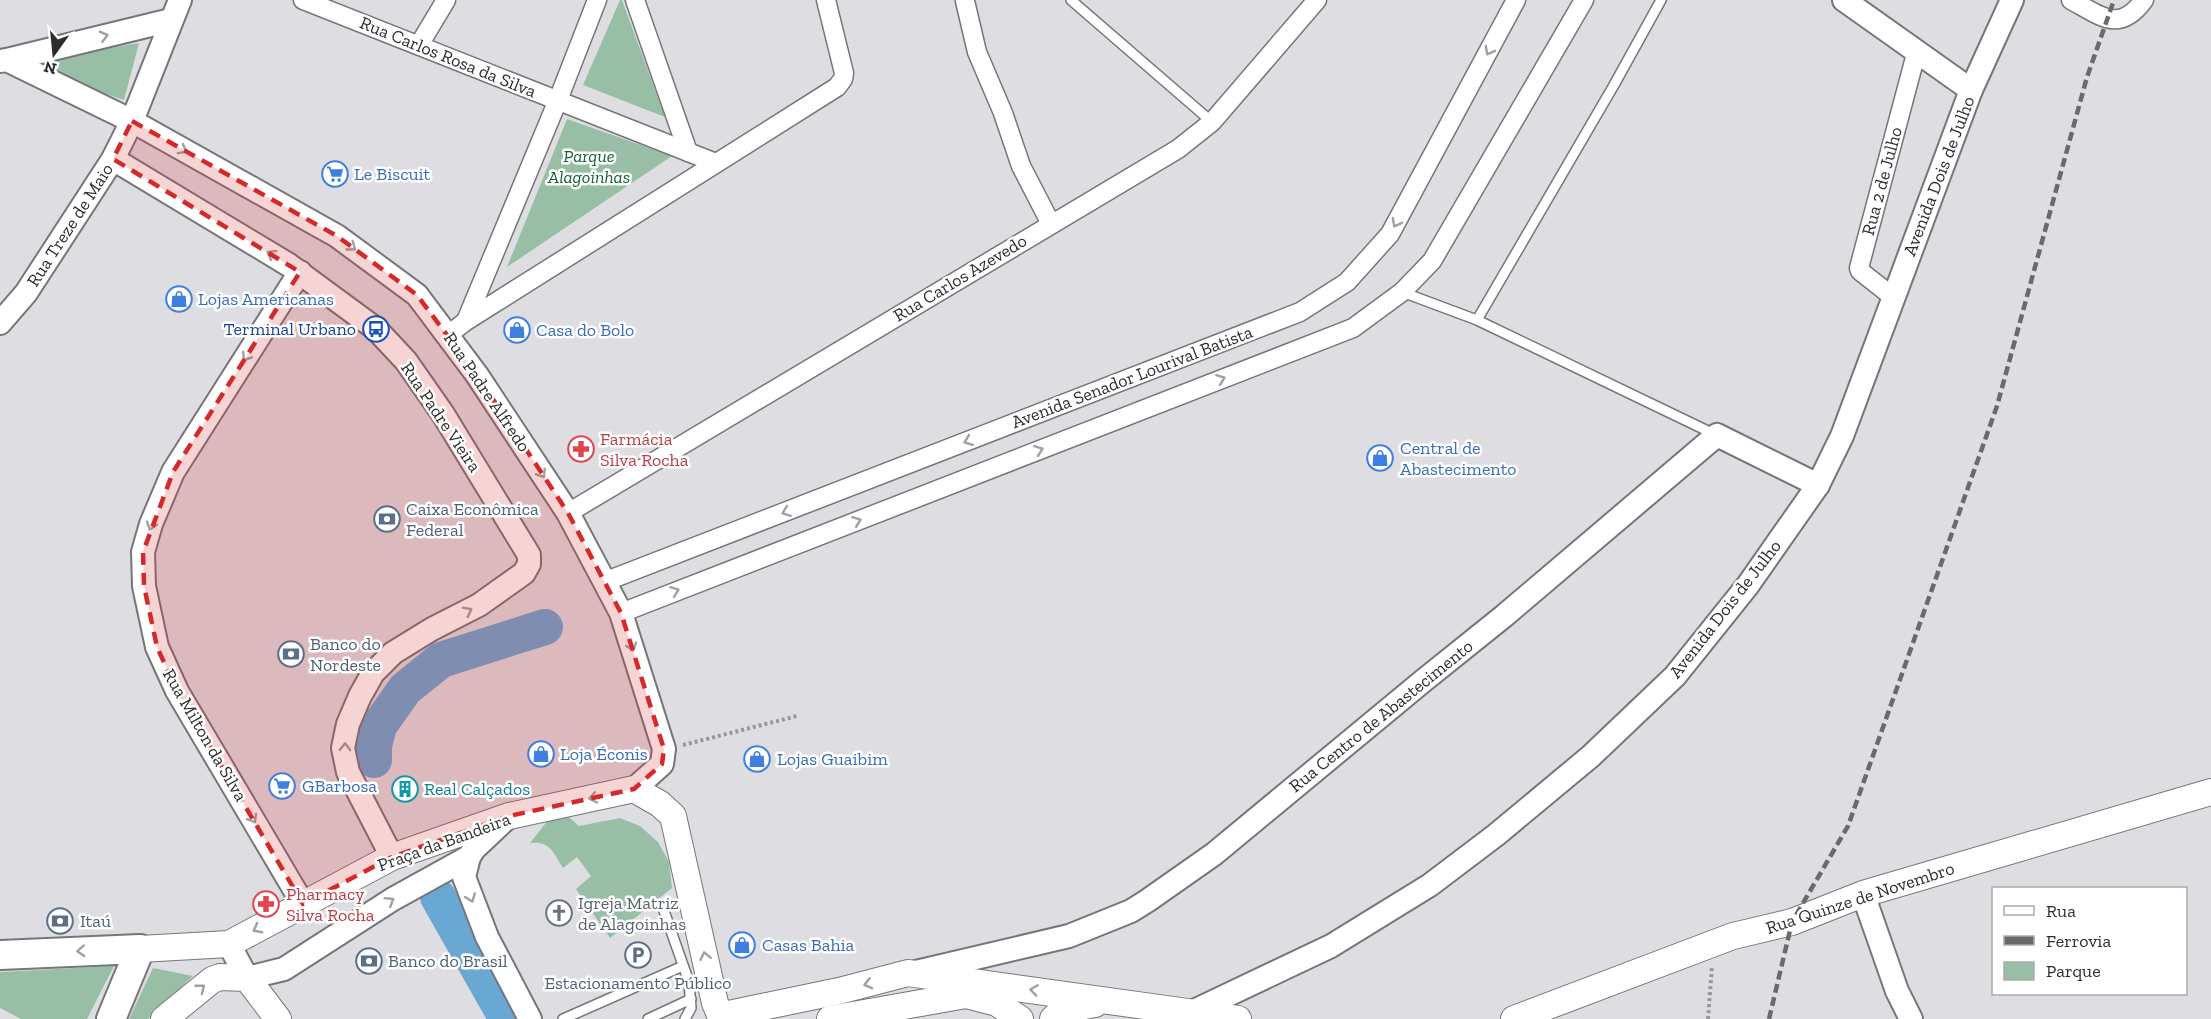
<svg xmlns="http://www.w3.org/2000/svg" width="2211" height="1019" viewBox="0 0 2211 1019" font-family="'Zilla Slab',serif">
  <rect width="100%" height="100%" fill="#dedee2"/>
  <!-- green -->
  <g fill="#98bfa5">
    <polygon points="620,0 622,0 665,117 583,85"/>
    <polygon points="139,43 124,100 12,63"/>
    <polygon points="567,119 672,156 507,267"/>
    <path d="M560,814l10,4 9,8 41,-8 20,8 18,16 11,20 3,26 -62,50 -34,-49 15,-13 -14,-19 -14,11c-10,-16 -13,-27 -33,-25l19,-24z"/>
    <polygon points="114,966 87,1019 21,1019 0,1008 0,972"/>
    <polygon points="153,968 193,976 148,1019 129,1019"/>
  </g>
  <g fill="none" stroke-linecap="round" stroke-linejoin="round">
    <!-- river -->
    <g stroke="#69a8d3" stroke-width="36">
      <polyline points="374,760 374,746 379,726 405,689 441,660 545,627"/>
      <polyline points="438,897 507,1019"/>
    </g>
    <!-- service casing -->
    <g stroke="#76767a" stroke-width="12">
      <g id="service">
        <polyline points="1071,0 1212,122"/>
        <polyline points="1402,292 1477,320 1714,434"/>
        <polyline points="1477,320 1614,85 1661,0"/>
        <polyline points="664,911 689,982 691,1008 685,1019"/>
        <polyline points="563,1019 683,966"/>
        <polyline points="648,1019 691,999"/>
      </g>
    </g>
    <!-- minor casing -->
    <g stroke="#76767a" stroke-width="21">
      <g id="minor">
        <polyline points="303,0 716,163"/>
        <polyline points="635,0 688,152"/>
        <path d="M2071,0c30,16 48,34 73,0"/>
        <polyline points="965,1 977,52 1003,113 1021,166 1051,224"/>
        <polyline points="419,45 446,0"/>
        <polyline points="1893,297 1860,271 1859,268 1917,50"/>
        <polyline points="466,321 558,100 597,0"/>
        <polyline points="448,335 466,321 837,87 843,79 844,73 826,0"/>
        <polyline points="568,513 1178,149 1212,122 1317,0"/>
        <polyline points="604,582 1300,312 1347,282 1390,234 1516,0"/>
        <polyline points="621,613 1353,328 1402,292 1432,261 1584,0"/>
      </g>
    </g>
    <!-- tertiary casing -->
    <g stroke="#76767a" stroke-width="26">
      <g id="tertiary">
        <polyline points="1844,0 1971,90"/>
        <polyline points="7,60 171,20"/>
        <polyline points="0,61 7,60 132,121 337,236 417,295 477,375 568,513 621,613 664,749 662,764 634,789"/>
        <polyline points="113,159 289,265 376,329 406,361 443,414 529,555 529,564 524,573 479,605 432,629 393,653 373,673 360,696 348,724 343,748 348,772 392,857"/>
        <polyline points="300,272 173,472 151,524 143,552 144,586 157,647 177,691 303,904"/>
        <polyline points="0,323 26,293 113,159 132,121 180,0"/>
        <polyline points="508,817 474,849 469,857 464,877 487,937 530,1019"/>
        <polyline points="1863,894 1897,991 1911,1019"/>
        <polyline points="229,944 247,978 284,969 393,899 469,857"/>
        <polyline points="916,972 1069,936 1131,911 1147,901 1214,854 1423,681 1504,616 1717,435 1818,485"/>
        <polyline points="1192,1019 1192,1012 1331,946 1430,885 1496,835 1591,756 1675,676 1748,585 1818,485 1842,436 1971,90 2012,0"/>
      </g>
    </g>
    <!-- secondary casing -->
    <g stroke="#76767a" stroke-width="28">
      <g id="secondary">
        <polyline points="140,949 229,944 392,857 509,816 634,789 660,804 673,816 715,1003 719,1012"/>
        <polyline points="719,1012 724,1015 839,991 908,973 1238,1019"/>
        <polyline points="164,1019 212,980 220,977 247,978 278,1019"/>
        <polyline points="830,1019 966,995 997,1003 1020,1019"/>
        <polyline points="1053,1019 1063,1010 1095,1004"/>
        <polyline points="1514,1019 1733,936 1792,922 1863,894 2211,792"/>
      </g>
    </g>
    <!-- primary casing -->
    <g stroke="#76767a" stroke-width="32">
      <polyline id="primary" points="0,955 140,949 111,1019"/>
    </g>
    <!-- path -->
    <g stroke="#97979a" stroke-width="4" stroke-dasharray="3 3" stroke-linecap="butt">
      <polyline points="683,745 797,716"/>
      <polyline points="1708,1019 1712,966"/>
    </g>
    <!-- service -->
    <use href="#service" stroke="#fff" stroke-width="9"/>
    <!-- minor -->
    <use href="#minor" stroke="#fff" stroke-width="18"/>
    <!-- tertiary -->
    <use href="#tertiary" stroke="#fff" stroke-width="22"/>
    <!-- secondary -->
    <use href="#secondary" stroke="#fff" stroke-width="26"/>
    <!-- primary -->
    <use href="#primary" stroke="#fff" stroke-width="28"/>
    <!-- rail -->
    <polyline stroke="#6a6a6c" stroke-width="4.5" stroke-dasharray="9 4.5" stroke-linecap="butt" points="1769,1019 1792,922 1848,826 1997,406 2087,77 2114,0"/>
  </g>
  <!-- one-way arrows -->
  <defs><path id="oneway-chevron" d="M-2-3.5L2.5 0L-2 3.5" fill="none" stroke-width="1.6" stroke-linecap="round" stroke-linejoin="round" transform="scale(1.5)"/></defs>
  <g stroke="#a0a0a0">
    <use href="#oneway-chevron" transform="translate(104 36) rotate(-14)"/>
    <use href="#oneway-chevron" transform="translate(1489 51) rotate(118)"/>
    <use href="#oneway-chevron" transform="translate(183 150) rotate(29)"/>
    <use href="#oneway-chevron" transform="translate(1396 223) rotate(118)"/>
    <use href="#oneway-chevron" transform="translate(352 247) rotate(36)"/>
    <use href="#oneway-chevron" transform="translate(271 254) rotate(-149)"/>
    <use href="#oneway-chevron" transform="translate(246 357) rotate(123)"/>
    <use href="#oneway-chevron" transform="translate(1221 379) rotate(-21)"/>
    <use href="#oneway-chevron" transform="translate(968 441) rotate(159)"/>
    <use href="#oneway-chevron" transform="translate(1039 450) rotate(-21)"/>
    <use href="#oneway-chevron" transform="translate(542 474) rotate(57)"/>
    <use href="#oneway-chevron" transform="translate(786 512) rotate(159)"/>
    <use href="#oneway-chevron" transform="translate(857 521) rotate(-21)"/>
    <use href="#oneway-chevron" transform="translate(151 526) rotate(108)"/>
    <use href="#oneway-chevron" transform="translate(675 591) rotate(-21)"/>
    <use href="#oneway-chevron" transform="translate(468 611) rotate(-27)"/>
    <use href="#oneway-chevron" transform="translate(632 647) rotate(72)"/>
    <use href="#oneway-chevron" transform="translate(345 747) rotate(-89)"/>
    <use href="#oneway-chevron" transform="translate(593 798) rotate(168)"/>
    <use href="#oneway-chevron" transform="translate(253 819) rotate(60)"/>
    <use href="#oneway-chevron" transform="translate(471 898) rotate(69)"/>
    <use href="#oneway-chevron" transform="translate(390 901) rotate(-32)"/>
    <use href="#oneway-chevron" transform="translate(257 929) rotate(152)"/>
    <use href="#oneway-chevron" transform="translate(81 951) rotate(177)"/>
    <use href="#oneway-chevron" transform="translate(705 956) rotate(-102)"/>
    <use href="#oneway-chevron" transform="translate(868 984) rotate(166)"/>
    <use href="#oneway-chevron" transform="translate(201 988) rotate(-38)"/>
    <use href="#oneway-chevron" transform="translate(1034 990) rotate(-172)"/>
  </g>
  <!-- marked area -->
  <path fill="#d62828" fill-opacity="0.2" stroke="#d62828" stroke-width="4.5" stroke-dasharray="12 8" stroke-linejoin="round" d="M132,121l205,115 80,59 60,80 91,138 53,100 43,136 -2,15 -28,25 -125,27 -117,41 -89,47 -126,-213 -20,-44 -13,-61 -1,-34 30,-80 127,-200 -187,-113z"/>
  <!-- icons -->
  <defs>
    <g id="supermarket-ring" transform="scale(1.35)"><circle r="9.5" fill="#fff" stroke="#3f7fe0" stroke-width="1.5"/><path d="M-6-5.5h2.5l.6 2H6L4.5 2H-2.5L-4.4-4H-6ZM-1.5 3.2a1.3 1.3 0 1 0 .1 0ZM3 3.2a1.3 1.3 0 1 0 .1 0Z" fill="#3f7fe0"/></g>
    <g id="shop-ring" transform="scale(1.35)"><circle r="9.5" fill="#fff" stroke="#3f7fe0" stroke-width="1.5"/><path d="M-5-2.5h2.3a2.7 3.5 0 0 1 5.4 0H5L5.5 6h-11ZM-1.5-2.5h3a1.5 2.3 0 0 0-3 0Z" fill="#3f7fe0"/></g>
    <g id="bus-ring" transform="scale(1.35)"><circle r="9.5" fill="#fff" stroke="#1a4fb4" stroke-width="1.5"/><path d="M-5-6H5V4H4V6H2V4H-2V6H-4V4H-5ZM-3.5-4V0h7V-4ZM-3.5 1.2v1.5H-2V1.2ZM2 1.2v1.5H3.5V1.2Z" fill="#1a4fb4"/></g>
    <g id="pharmacy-ring" transform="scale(1.35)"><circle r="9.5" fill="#fff" stroke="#e0444e" stroke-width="1.5"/><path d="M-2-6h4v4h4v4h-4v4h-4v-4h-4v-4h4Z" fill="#e0444e"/></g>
    <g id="bank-ring" transform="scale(1.35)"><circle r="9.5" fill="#fff" stroke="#5c6f8a" stroke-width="1.5"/><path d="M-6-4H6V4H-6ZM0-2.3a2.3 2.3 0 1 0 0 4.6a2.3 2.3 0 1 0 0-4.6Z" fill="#5c6f8a"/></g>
    <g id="building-ring" transform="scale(1.35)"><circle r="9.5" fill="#fff" stroke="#0f9aa8" stroke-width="1.5"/><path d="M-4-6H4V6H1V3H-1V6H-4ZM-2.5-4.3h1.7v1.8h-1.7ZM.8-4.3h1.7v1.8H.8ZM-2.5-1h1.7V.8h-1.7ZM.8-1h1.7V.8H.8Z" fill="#0f9aa8"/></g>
    <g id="church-ring" transform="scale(1.35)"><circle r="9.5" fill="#fff" stroke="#6b7280" stroke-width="1.5"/><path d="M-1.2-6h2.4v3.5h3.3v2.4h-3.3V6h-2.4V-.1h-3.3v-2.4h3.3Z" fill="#6b7280"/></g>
    <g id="parking-ring" transform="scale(1.35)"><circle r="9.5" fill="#fff" stroke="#5c6f8a" stroke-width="1.5"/><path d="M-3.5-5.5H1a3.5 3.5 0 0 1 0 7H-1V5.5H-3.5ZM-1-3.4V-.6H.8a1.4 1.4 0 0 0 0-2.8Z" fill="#5c6f8a"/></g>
  </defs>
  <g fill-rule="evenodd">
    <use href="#supermarket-ring" x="335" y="174"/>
    <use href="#shop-ring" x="179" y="299"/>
    <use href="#bus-ring" x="376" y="329"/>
    <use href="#shop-ring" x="517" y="330"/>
    <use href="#pharmacy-ring" x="581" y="449"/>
    <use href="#shop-ring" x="1380" y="458"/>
    <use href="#bank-ring" x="387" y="519"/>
    <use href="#bank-ring" x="291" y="654"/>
    <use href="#shop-ring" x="541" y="754"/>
    <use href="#shop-ring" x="757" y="759"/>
    <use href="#supermarket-ring" x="282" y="786"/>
    <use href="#building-ring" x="405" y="789"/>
    <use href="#pharmacy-ring" x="266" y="904"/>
    <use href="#church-ring" x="559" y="913"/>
    <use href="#bank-ring" x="60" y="921"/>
    <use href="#shop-ring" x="742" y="945"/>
    <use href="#parking-ring" x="638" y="955"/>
    <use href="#bank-ring" x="369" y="961"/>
  </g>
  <g text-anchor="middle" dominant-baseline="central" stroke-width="5" stroke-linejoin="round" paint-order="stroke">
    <!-- street labels -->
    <g font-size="18" fill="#2c2c2d" stroke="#fff">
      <text transform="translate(448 57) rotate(22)">Rua Carlos Rosa da Silva</text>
      <text transform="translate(1939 176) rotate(-69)">Avenida Dois de Julho</text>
      <text transform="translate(1882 181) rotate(-75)">Rua 2 de Julho</text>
      <text transform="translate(70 225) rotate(-57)">Rua Treze de Maio</text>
      <text transform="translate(960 278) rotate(-31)">Rua Carlos Azevedo</text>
      <text transform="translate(1132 377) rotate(-21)">Avenida Senador Lourival Batista</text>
      <text transform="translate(487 392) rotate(56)">Rua Padre Alfredo</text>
      <text transform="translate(441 417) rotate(56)">Rua Padre Vieira</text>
      <text transform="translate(1725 609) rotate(-52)">Avenida Dois de Julho</text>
      <text transform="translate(1381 716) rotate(-39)">Rua Centro de Abastecimento</text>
      <text transform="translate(205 735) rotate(60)">Rua Milton da Silva</text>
      <text transform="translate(444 842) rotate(-20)">Praça da Bandeira</text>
      <text transform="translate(1860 898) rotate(-18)">Rua Quinze de Novembro</text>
    </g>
    <!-- park labels -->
    <g font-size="18" font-style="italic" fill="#15613a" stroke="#fff">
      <text x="589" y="156">Parque<tspan x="589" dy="21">Alagoinhas</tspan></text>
    </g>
    <!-- shop labels -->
    <g font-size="18" fill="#366cbe" stroke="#fff" text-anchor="start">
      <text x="354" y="174">Le Biscuit</text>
      <text x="198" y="299">Lojas Americanas</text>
      <text x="536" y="330">Casa do Bolo</text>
      <text x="1400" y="448">Central de<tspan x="1400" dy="21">Abastecimento</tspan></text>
      <text x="560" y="754">Loja Éconis</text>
      <text x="777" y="759">Lojas Guaibim</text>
      <text x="302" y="786">GBarbosa</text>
      <text x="762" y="945">Casas Bahia</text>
    </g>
    <!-- transit labels -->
    <g font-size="18" fill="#164399" stroke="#fff" text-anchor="end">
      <text x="356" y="329">Terminal Urbano</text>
    </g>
    <!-- health labels -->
    <g font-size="18" fill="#be3a42" stroke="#fff" text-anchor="start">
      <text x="600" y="439">Farmácia<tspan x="600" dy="21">Silva Rocha</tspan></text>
      <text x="286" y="894">Pharmacy<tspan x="286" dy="21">Silva Rocha</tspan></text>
    </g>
    <!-- service labels -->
    <g font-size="18" fill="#4e5e75" stroke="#fff" text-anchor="start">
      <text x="406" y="509">Caixa Econômica<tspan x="406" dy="21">Federal</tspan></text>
      <text x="310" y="644">Banco do<tspan x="310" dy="21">Nordeste</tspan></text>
      <text x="80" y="921">Itaú</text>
      <text x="388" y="961">Banco do Brasil</text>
      <text x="638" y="983" text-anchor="middle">Estacionamento Público</text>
    </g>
    <!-- culture labels -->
    <g font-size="18" fill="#0d838f" stroke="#fff" text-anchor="start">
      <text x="424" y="789">Real Calçados</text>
    </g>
    <!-- worship labels -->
    <g font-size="18" fill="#5b616d" stroke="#fff" text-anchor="start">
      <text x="578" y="903">Igreja Matriz<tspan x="578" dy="21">de Alagoinhas</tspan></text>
    </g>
  </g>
  <!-- legend -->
  <rect x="1992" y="887" width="195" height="108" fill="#ffffff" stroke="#ababab" stroke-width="1.5"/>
  <rect x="2004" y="906" width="30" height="9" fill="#ffffff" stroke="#ababab" stroke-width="1.5"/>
  <text x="2046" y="917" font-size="18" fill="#2c2c2d">Rua</text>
  <rect x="2004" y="936" width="30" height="9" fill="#6a6a6c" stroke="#ababab" stroke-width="1.5"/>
  <text x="2046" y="947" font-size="18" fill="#2c2c2d">Ferrovia</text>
  <rect x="2004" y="962" width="30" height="18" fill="#98bfa5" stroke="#ababab" stroke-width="1.5"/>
  <text x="2046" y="977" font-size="18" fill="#2c2c2d">Parque</text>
  <!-- north arrow -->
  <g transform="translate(54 54) rotate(195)" stroke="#ffffff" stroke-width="4.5" paint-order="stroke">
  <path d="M0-4.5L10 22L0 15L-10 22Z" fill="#2c2c2d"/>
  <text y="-9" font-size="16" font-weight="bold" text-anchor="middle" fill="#2c2c2d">N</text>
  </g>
</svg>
